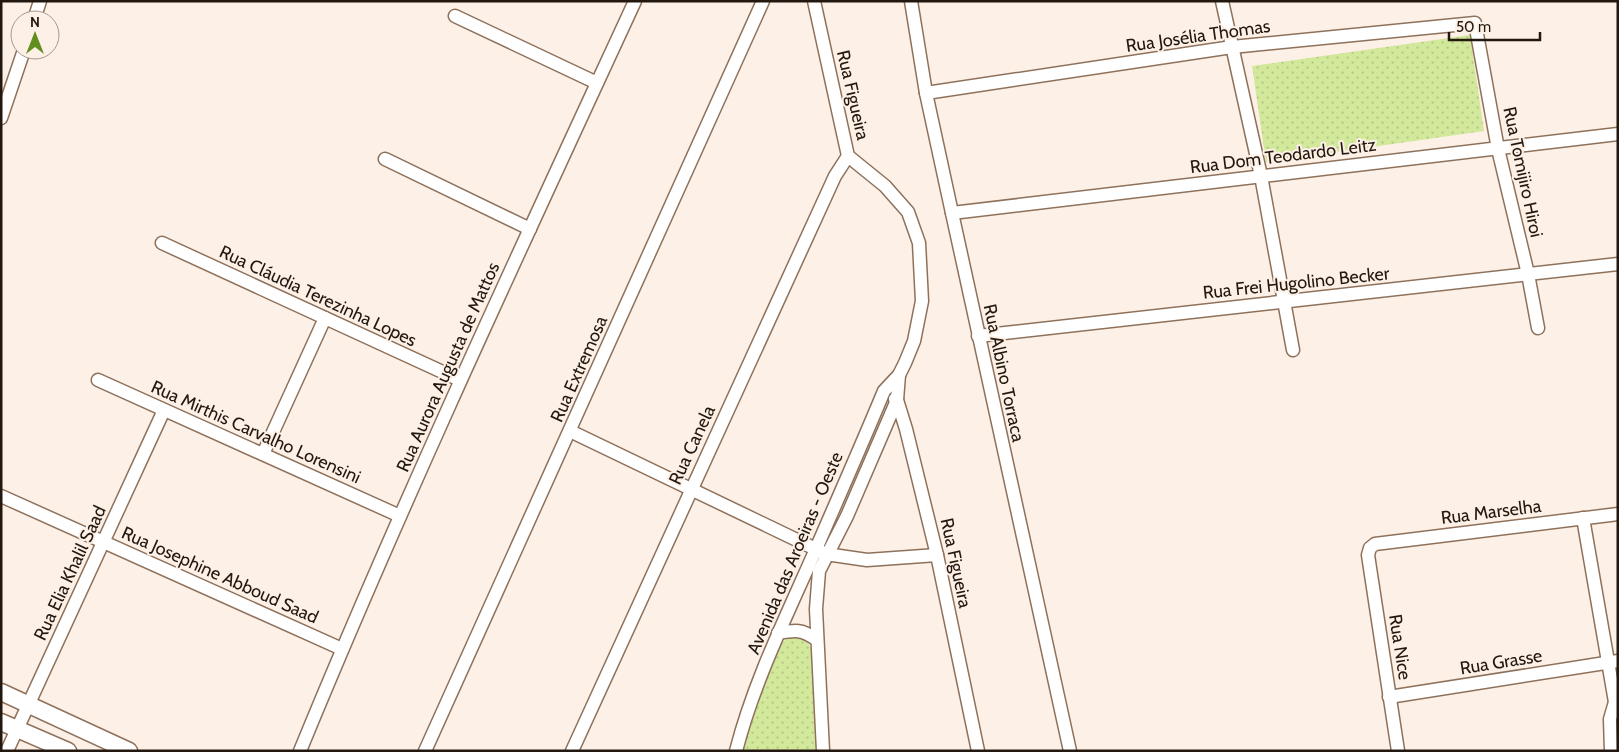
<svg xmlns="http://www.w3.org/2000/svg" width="1619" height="752" viewBox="0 0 1619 752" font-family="Cabin,sans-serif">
  <defs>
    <pattern id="grass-dots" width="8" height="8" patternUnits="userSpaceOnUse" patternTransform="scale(1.25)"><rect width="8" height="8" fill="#d2e89b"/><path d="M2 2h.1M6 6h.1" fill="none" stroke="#b4c684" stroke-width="1.8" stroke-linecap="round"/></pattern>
  </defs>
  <rect width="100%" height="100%" fill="#fdf0e6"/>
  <!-- grass -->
  <g fill="url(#grass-dots)">
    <polygon points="1470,35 1484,131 1266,162 1252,66"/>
    <path d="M788,637h13l8,7 3,9 5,98h-75c8,-27 26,-97 46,-114z"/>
  </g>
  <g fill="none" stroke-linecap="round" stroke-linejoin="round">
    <!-- minor casing -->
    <g stroke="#8e715b" stroke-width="15">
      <g id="minor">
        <polyline points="911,1 926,93 952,213 1070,751"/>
        <polyline points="1222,1 1261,176 1293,350"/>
        <polyline points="455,16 597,83"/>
        <polyline points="34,20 40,1"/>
        <polyline points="926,93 1232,47 1475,23 1498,149 1528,274 1538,328"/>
        <polyline points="1,118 24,50"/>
        <polyline points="385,159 530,229"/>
        <polyline points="952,213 1618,134"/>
        <polyline points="162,243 460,380"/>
        <polyline points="978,336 1618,264"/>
        <polyline points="98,380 400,516"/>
        <polyline points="895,399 897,400 906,429 937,555 978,751"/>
        <polyline points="570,431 826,554 867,560 937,555"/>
        <polyline points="263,454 325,318"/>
        <polyline points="1,496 342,649"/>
        <polyline points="1583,518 1615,702 1618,708"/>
        <path d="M778,633c18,-3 24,-4 39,7"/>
        <polyline points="1389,697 1618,661"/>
        <polyline points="7,751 164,410"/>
        <path d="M300,751c104,-253 220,-501 335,-750"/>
        <polyline points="425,751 763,1"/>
        <polyline points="572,751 835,176 848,156"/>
        <path d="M736,751c18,-70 51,-136 80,-202 23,-53 46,-105 68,-158l15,-16 6,-12 9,-22 8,-40 -3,-58 -11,-31 -23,-26 -37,-30 -34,-155"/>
        <polyline points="823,751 816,609 819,571 847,516 897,400 899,375"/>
        <polyline points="1398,751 1368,555 1370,548 1375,544 1618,514"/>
        <polyline points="1611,751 1610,719 1615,702"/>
      </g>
    </g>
    <!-- tertiary casing -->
    <g stroke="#8e715b" stroke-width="19">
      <g id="tertiary">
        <polyline points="1,692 129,751"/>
        <polyline points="1,722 68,751"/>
      </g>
    </g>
    <!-- minor -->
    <use href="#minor" stroke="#fff" stroke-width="12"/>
    <!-- tertiary -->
    <use href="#tertiary" stroke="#fff" stroke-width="16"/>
  </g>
  <g text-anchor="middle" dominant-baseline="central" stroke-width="4" stroke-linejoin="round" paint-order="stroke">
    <!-- street labels -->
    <g font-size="18" fill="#23180f" stroke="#fdf0e6">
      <text transform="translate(1198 36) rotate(-8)">Rua Josélia Thomas</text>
      <text transform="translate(853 95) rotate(77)">Rua Figueira</text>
      <text transform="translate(1283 156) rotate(-7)">Rua Dom Teodardo Leitz</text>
      <text transform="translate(1523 172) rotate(78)">Rua Tomijiro Hiroi</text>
      <text transform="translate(1296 283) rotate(-6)">Rua Frei Hugolino Becker</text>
      <text transform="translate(318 296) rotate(25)">Rua Cláudia Terezinha Lopes</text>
      <text transform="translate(448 367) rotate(-66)">Rua Aurora Augusta de Mattos</text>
      <text transform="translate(579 369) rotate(-66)">Rua Extremosa</text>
      <text transform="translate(1004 373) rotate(78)">Rua Albino Torraca</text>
      <text transform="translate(256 432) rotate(24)">Rua Mirthis Carvalho Lorensini</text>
      <text transform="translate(692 445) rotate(-65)">Rua Canela</text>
      <text transform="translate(1491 512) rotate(-7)">Rua Marselha</text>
      <text transform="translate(795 553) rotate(-67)">Avenida das Aroeiras - Oeste</text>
      <text transform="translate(956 563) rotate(78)">Rua Figueira</text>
      <text transform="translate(70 573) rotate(-65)">Rua Elia Khalil Saad</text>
      <text transform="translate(220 575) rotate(24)">Rua Josephine Abboud Saad</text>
      <text transform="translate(1400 647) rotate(81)">Rua Nice</text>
      <text transform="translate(1501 662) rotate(-9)">Rua Grasse</text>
    </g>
  </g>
  <!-- border -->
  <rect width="1619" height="752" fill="none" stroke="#23180f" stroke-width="5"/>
  <!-- north arrow -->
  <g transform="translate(35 35)"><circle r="24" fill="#fdf0e6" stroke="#a69a90"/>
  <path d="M0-4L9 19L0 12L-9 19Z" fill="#628e1f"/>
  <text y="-8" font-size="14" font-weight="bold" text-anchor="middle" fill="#23180f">N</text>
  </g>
  <!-- scale -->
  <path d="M1449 32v8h91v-8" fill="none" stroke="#23180f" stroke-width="2.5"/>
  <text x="1456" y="32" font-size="15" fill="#23180f" stroke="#fdf0e6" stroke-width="4" paint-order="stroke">50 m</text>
</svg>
